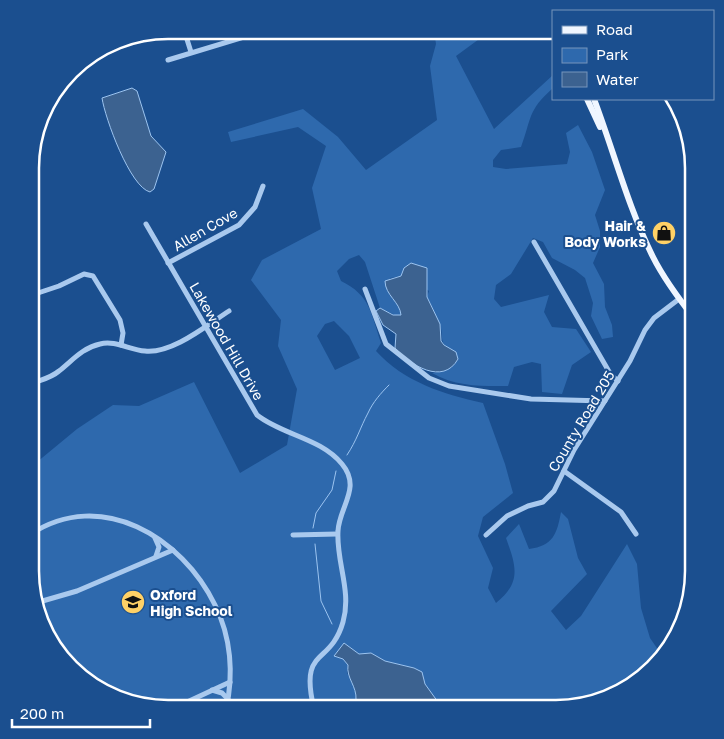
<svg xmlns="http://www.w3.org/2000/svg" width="724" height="739" viewBox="0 0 724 739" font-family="'Golos Text',sans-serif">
  <rect width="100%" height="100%" fill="#1b4f8f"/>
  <!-- green -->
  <path fill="#2e69ad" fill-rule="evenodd" d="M434,31h51l1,3 -30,22 38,73 59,-54v13c-26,23 -21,30 -32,59l-20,3 -8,10v7l13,2 61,-5 3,-12 -4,-19 12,-8 14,27 13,38 -10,25 5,16v16l-7,16 11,21 1,23 7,18 1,12 -11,2 -11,-23 2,-13 -8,-25 -10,-8 -23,-12 -9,-16 -10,-4 -22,36 -15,11 -2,14 7,8 48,-12 -5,17 8,15 24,2 15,23 -19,13 -10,29 -20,-2 -1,-28 -9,-2 -18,5 -6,19c-27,0 -52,1 -76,-13l8,-1 16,-20c-21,-9 -10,-15 -17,-29 -4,-8 -7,-18 -12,-26l2,-6 -26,-19 -2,4 -11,2 3,19 5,7 4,11 -3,2 -19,-9 -15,-46 -6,-7 -10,4 -12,12 4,10c29,14 30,32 40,62l-5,8c28,31 67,43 107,52l22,61 8,29 -30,24 -5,19 15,32 -5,20 8,15c26,-21 20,-37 10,-65l13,-14 10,25c24,-3 28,-15 32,-37l7,7 10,39 9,16 -36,37 15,19 15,-14 46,-72 10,20 4,44 9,30 11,16 -21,27 -75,28h-122l-18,-25 -4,-12 -7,-4 -29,-7 -14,-8 -12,1 -12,-7 -4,12 5,6 -1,8 10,17 -1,10 9,9h-206l-52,-14 -49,-40 -28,-75 1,-113 46,-38 36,-24 26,1 55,-24 46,91 47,-28 10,-56 -19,-43 3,-26 -30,-40 11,-20 59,-31 -9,-41 14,-42 -28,-19 -67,15 -3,-10 75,-23 35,28 28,33 71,-50 -7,-54 6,-22zM334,321l15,15 11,22 -25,12 -18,-34 8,-12z"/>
  <!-- water -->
  <g fill="#3c6290" stroke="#9cc4f0">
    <path d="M132,88l5,3 14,45 15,16 -12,37 -4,3c-20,-5 -45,-74 -48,-94z"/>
    <path d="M411,263l16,5v29l13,27 1,17 3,4 12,7 2,7c-15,27 -48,6 -63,-11l1,-14 -13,-9 -7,-14 4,-3 13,7h8c-1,-13 -16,-20 -16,-34l16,-5 3,-8z"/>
    <path d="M344,643l15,11 12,-1 14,8 29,7 8,4 3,12 18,25h-78l-9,-9c1,-14 -10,-22 -8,-35l-5,-6 -9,-3z"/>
  </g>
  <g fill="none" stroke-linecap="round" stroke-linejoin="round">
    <!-- stream -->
    <g stroke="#9cc4f0" stroke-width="1">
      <path d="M347,455c10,-15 13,-27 21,-42 5,-11 13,-20 21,-28"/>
      <polyline points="313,528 316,513 332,490 336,471"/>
      <polyline points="315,544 321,601 332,624"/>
    </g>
    <!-- minor -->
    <g stroke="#a9c9ee" stroke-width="5">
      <polyline points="184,30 191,52"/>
      <polyline points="168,60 267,30"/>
      <path d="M146,224l111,191c25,20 64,23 85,49 20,24 -3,43 -4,67 -2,31 14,60 5,91 -13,45 -44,24 -29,87"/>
      <polyline points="534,242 611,375 618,381"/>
      <polyline points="168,263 239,225 255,207 263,186"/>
      <polyline points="365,289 386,344 429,378 449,386 531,399 605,401"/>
      <polyline points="32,295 59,286 84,274 93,276 120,320 123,333 121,345"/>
      <path d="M31,384c9,-4 20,-6 28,-13 13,-10 23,-23 41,-27 15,-4 30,6 45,7 27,3 62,-26 84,-40"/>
      <polyline points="564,471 621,512 636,534"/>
      <path d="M31,534c70,-46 151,3 184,71 16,32 19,69 11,104"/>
      <polyline points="293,535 337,534"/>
      <polyline points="486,535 507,516 528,506 543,502 554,491 574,450 630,361 645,330 654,318 679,299"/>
      <polyline points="155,538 159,547 156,556"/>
      <polyline points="39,602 77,591 173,550"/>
      <polyline points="212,690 222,693 228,699"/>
      <polyline points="172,709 230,682"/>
    </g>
    <!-- major -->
    <g stroke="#f0f6ff" stroke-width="6">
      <polyline points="552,31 553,34"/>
      <polyline points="587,99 600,127"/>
      <path d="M594,99c20,53 34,108 59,158 11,22 26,42 41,61"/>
    </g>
  </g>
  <!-- icons -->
  <defs>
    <g id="shop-disc" transform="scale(1.25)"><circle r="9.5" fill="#ffd166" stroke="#1b4f8f"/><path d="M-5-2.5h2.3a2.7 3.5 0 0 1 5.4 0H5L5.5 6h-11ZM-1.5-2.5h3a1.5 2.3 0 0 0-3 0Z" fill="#111"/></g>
    <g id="school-disc" transform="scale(1.25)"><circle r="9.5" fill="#ffd166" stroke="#1b4f8f"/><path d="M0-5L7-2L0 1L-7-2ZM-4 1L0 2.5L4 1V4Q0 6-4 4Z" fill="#111"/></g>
  </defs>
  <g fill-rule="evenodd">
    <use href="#shop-disc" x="664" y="233"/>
    <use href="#school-disc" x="133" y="602"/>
  </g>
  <g text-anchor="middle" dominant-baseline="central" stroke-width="4" stroke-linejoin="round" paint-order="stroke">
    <!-- poi labels -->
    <g font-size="14" font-weight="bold" fill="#fff" stroke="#1b4f8f" text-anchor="end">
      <text x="646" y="225">Hair &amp;<tspan x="646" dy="16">Body Works</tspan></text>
      <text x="150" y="594" text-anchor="start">Oxford<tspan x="150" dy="16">High School</tspan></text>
    </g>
    <!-- street labels -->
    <g font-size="14" fill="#fff" stroke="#1b4f8f">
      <text transform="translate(205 229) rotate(-30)">Allen Cove</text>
      <text transform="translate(227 341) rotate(60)">Lakewood Hill Drive</text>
      <text transform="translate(581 421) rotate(-59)">County Road 205</text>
    </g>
  </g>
  <!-- crop -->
  <path d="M0 0H724V739H0ZM168 39H556A129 129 0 0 1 685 168V571A129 129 0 0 1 556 700H168A129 129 0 0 1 39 571V168A129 129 0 0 1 168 39Z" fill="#1b4f8f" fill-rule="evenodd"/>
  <path fill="none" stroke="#fff" stroke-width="2.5" d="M168 39H556A129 129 0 0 1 685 168V571A129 129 0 0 1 556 700H168A129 129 0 0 1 39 571V168A129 129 0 0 1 168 39Z"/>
  <!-- legend -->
  <rect x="552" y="10" width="162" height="90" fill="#1b4f8f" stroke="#7695bc"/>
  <rect x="562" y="26" width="25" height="8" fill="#f0f6ff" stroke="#7695bc"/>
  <text x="596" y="35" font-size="15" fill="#ffffff">Road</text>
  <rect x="562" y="48" width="25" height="15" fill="#2e69ad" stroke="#7695bc"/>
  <text x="596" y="60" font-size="15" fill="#ffffff">Park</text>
  <rect x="562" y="72" width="25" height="15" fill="#3c6290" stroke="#7695bc"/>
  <text x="596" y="85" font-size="15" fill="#ffffff">Water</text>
  <!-- scale -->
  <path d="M12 719v8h138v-8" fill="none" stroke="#ffffff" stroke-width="2.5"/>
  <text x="20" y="719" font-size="15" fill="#ffffff" stroke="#1b4f8f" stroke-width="4" paint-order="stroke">200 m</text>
</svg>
